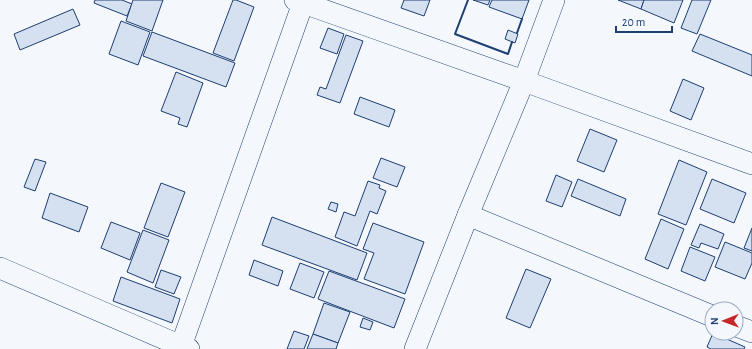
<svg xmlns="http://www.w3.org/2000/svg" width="752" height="349" viewBox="0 0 752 349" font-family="'Alegreya Sans',sans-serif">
  <rect width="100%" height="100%" fill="#f4f7fb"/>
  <!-- building -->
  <g fill="#d5e0f0" stroke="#1d3f73">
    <polygon points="95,0 122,0 132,4 127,16 94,3"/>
    <polygon points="133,0 163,0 152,31 126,21"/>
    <polygon points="233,0 236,0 254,7 234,61 213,53"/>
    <polygon points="404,0 430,0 424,16 401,8"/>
    <polygon points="473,0 490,0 488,5"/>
    <polygon points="492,0 529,0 522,19 489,7"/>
    <polygon points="618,0 644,0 641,9"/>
    <polygon points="644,0 683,0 674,23 641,9"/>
    <polygon points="692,0 711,0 697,34 681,28"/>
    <polygon points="73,9 80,25 20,50 14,34"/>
    <polygon points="121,21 150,32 138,65 109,54"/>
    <polygon points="328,28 344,34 337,54 320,48"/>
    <polygon points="508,30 518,34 515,43 505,39"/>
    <polygon points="152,32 235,63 226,87 143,56"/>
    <polygon points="700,34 752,55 752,76 692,51"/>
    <polygon points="346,35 363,41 340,103 317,95 320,87 326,89"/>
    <polygon points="176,72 203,83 187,127 178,124 180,118 161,111"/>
    <polygon points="683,79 704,88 691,120 670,111"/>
    <polygon points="360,97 395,110 389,127 354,114"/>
    <polygon points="590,129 617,140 604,172 577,161"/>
    <polygon points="381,158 405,167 397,187 373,178"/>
    <polygon points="35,159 46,162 35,191 24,187"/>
    <polygon points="679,160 707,172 686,225 658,214"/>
    <polygon points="556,175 572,182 562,207 546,201"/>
    <polygon points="578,179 626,199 620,216 571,196"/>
    <polygon points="712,179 746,193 734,223 700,209"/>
    <polygon points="368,181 380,185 379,188 386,191 377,214 370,211 357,246 335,237 344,212 355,216"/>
    <polygon points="161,183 185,192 168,237 144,228"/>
    <polygon points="50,193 88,207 79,232 42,218"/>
    <polygon points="331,202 338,204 336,212 328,209"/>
    <polygon points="272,217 367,253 357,280 262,245"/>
    <polygon points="661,219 684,229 668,269 645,259"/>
    <polygon points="111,222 140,233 130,260 101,248"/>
    <polygon points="373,223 424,242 405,294 364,279 374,253 363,249"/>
    <polygon points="700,224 724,234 718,249 701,243 699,248 691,245"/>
    <polygon points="752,228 752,251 744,248"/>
    <polygon points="143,230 169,240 153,283 127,272"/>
    <polygon points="725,242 752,253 752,263 745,279 715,267"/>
    <polygon points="690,247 715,257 705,281 681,271"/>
    <polygon points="254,260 283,271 278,286 249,275"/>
    <polygon points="300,263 324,272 314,298 290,289"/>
    <polygon points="526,269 551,279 530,328 506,318"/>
    <polygon points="161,270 181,277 174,294 155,287"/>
    <polygon points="329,271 405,299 394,328 318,299"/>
    <polygon points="121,277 180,299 172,323 113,301"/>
    <polygon points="324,303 350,312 338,343 313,334"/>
    <polygon points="363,318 373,322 370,330 360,327"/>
    <polygon points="294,331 309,336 304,349 287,349"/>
    <polygon points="713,333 745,347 744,349 711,349 707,347"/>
    <polygon points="313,334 338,343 336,349 307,349"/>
  </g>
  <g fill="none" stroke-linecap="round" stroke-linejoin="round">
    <!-- minor casing -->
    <g stroke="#1d3f73" stroke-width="22">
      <g id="minor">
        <polyline points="295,0 524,81 752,164"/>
        <polyline points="468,215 712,316"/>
        <polyline points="0,268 181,346 189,349"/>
        <polyline points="736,326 752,332"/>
        <polyline points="180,349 303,3"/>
        <polyline points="415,349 468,215 524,81 554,0"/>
      </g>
    </g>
    <!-- minor -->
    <use href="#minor" stroke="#f4f7fb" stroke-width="21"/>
    <!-- wall -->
    <g stroke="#1d3f73" stroke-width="2">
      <polyline points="468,0 455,34 508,54 512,42"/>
      <polyline points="517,33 522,19"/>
    </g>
  </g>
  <!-- north arrow -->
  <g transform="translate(724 321) rotate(269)"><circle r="19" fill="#f4f7fb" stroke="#9eadc5"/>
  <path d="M0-3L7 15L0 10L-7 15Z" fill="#c62828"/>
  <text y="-6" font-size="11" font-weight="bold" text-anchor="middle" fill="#1d3f73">N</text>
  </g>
  <!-- scale -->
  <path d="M616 26v6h56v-6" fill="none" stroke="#1d3f73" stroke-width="2"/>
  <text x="622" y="26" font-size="12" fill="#1d3f73" stroke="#f4f7fb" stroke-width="3" paint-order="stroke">20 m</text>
</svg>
